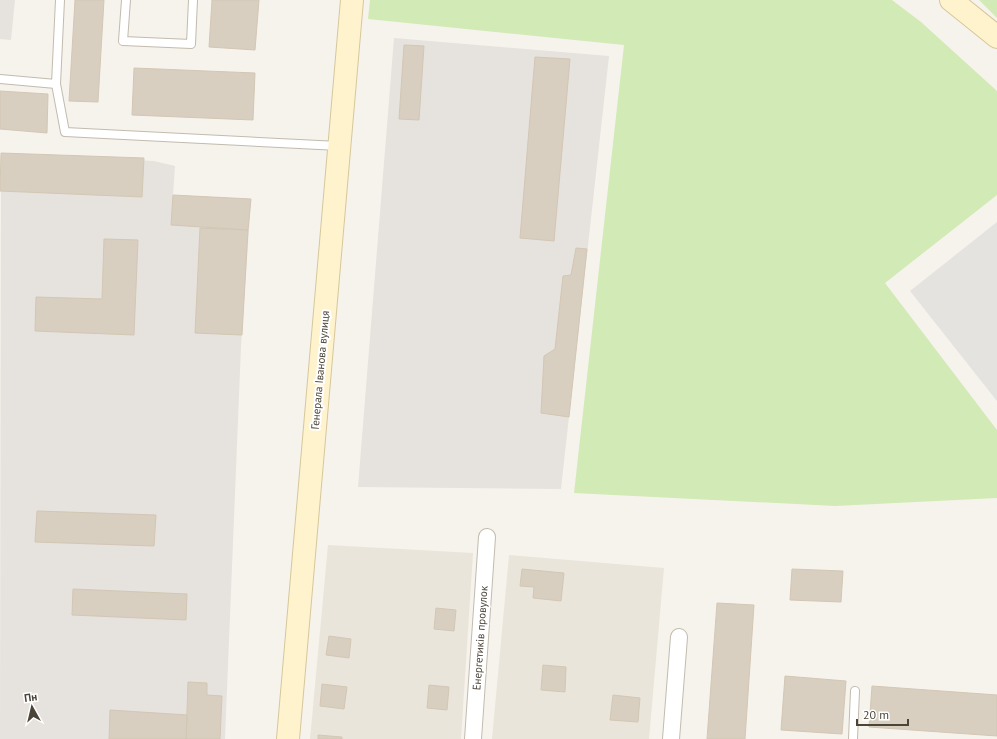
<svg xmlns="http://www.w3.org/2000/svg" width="997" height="739" viewBox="0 0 997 739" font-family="'PT Sans',sans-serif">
  <rect width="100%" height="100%" fill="#f6f3ec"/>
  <!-- residential -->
  <g fill="#eae5da">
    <polygon points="328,545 473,553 461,739 310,739"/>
    <polygon points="509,555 664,568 649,739 492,739"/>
  </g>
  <!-- industrial -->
  <g fill="#e6e2dd">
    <polygon points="0,0 15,0 11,40 0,39"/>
    <polygon points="394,38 609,56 561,489 358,487"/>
    <polygon points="1,153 154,161 175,166 173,195 251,199 241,346 225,739 0,739"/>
  </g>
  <!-- green -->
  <g fill="#d2eab5">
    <polygon points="370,0 892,0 921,22 997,91 997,195 885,283 997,430 997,498 835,506 574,493 624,45 368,19"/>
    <polygon points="979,0 997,0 997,18"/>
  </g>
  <!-- parking -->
  <polygon fill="#e5e3e0" points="997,222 997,401 910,291"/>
  <!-- building -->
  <g fill="#d8cfc1" stroke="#d3c7b4">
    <polygon points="75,0 104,0 98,102 69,101"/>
    <polygon points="212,0 259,0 255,50 209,47"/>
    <polygon points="404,45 424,46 419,120 399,119"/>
    <polygon points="535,57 570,59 554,241 520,238"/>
    <polygon points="134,68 255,73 253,120 132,115"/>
    <polygon points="0,91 48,94 47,133 0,129"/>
    <polygon points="1,153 144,158 142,197 0,191"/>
    <polygon points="173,195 251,199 248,230 171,225"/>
    <polygon points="200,228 248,230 242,335 195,333"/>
    <polygon points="104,239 138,240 134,335 35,331 36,297 102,299"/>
    <polygon points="576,248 587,249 569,417 541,413 544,356 555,349 563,276 571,275"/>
    <polygon points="37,511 156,515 154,546 35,542"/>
    <polygon points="522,569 564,573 561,601 533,598 534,587 520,586"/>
    <polygon points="792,569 843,571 841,602 790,600"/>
    <polygon points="73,589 187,594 186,620 72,615"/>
    <polygon points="717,603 754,605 745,739 707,739"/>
    <polygon points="436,608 456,610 454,631 434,629"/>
    <polygon points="329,636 351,639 349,658 326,655"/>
    <polygon points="543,665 566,667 565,692 541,690"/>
    <polygon points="785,676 846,681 842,734 781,730"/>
    <polygon points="188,682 207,683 207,695 222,696 220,739 186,739"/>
    <polygon points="322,684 347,687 344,709 320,706"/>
    <polygon points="429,685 449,687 447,710 427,708"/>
    <polygon points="872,686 997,695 997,736 869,727"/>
    <polygon points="613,695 640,698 638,722 610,720"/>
    <polygon points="110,710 187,715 186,739 109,739"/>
    <polygon points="318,735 342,737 342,739 318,739"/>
  </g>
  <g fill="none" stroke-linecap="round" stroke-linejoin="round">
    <!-- lane casing -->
    <g stroke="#c2bbae" stroke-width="10">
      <g id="lane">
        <polyline points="126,0 123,41 191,44 193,0"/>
        <polyline points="0,79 56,84 60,0"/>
        <polyline points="56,84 65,132 339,146"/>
        <polyline points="853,739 855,691"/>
      </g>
    </g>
    <!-- street casing -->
    <g stroke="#c2bbae" stroke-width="18">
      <g id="street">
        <polyline points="473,739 487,537"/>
        <polyline points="671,739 679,637"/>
      </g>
    </g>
    <!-- secondary casing -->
    <g stroke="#d6c79b" stroke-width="24">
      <g id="secondary">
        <polyline points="951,0 997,37"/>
        <polyline points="288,739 352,0"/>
      </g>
    </g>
    <!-- lane -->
    <use href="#lane" stroke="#fff" stroke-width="8"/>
    <!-- street -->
    <use href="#street" stroke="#fff" stroke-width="16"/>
    <!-- secondary -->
    <use href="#secondary" stroke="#fff3cd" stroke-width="22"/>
  </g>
  <g text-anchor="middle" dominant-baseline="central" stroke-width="4" stroke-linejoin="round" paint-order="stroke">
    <!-- street labels -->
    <g font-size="11" fill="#4b4439" stroke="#fff">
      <text transform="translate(320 370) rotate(-85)">Генерала Іванова вулиця</text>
      <text transform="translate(480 638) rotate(-86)">Енергетиків провулок</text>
    </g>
  </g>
  <!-- north arrow -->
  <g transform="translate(32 707) rotate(352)" stroke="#ffffff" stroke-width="3" paint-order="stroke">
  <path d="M0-3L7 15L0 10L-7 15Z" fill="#4b4439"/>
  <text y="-6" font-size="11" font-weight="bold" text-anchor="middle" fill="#4b4439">Пн</text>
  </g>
  <!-- scale -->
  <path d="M857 719v6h51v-6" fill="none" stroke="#4b4439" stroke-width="2"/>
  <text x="863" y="719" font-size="12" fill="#4b4439" stroke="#ffffff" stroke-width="3" paint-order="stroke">20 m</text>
</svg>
